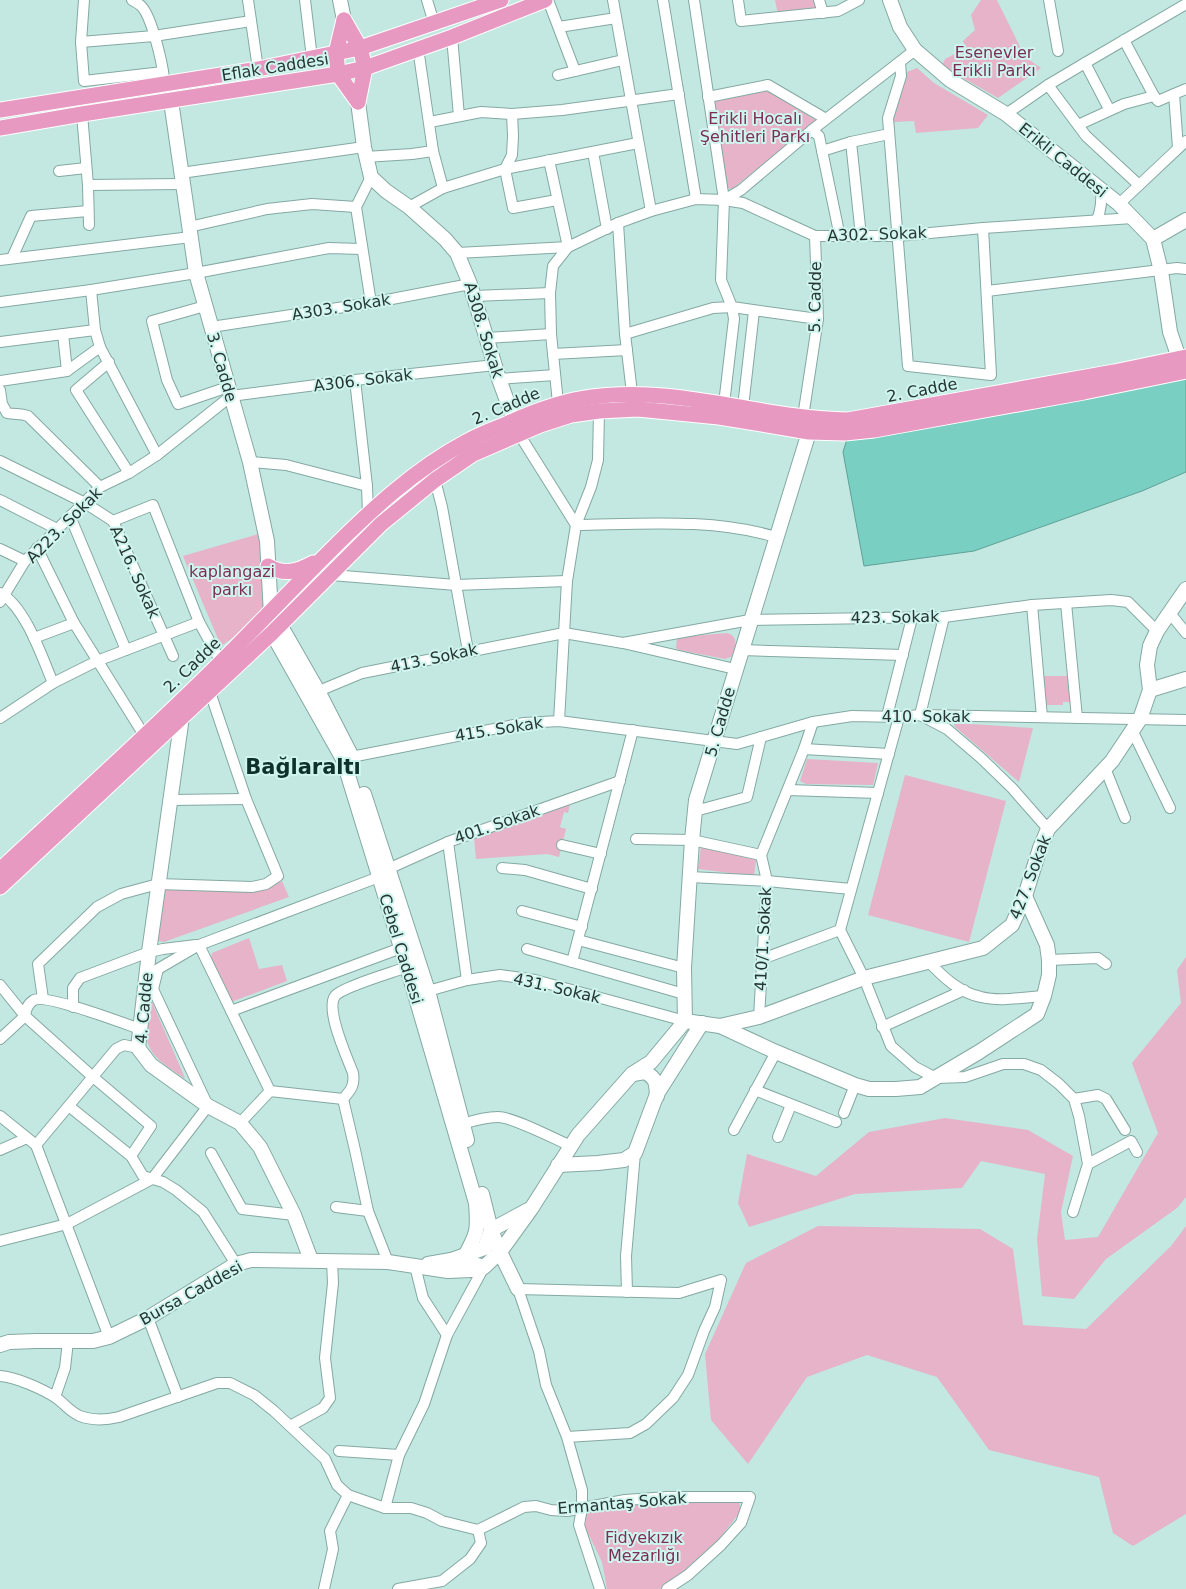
<svg xmlns="http://www.w3.org/2000/svg" width="1186" height="1589" viewBox="0 0 1186 1589" font-family="'DejaVu Sans',sans-serif">
  <rect width="100%" height="100%" fill="#c2e8e1"/>
  <!-- green -->
  <g fill="#e6b3c8">
    <polygon points="775,0 816,0 817,5 815,11 778,14"/>
    <polygon points="981,0 997,0 1025,57 1041,68 998,98 942,66 945,59 966,48 963,41 975,30 971,15"/>
    <polygon points="917,68 934,83 988,115 978,128 916,133 914,121 893,122 907,72"/>
    <polygon points="766,90 817,121 732,189 727,188 714,102"/>
    <polygon points="265,532 271,611 221,646 183,556"/>
    <path d="M727,633c12,3 9,15 4,24l-6,2 -46,-9 -3,-2 1,-9 3,-2z"/>
    <polygon points="1042,676 1068,676 1071,702 1063,702 1063,705 1044,705"/>
    <polygon points="955,723 1033,728 1019,782 954,726"/>
    <polygon points="807,759 878,763 873,785 806,784 800,781"/>
    <polygon points="905,775 1006,801 969,942 868,915"/>
    <polygon points="567,802 570,804 568,813 564,812 560,827 566,829 559,857 547,854 476,859 474,837"/>
    <polygon points="701,846 756,860 754,876 698,869"/>
    <polygon points="282,881 289,897 164,942 158,941 155,937 161,894 167,889 242,891 268,888"/>
    <polygon points="249,938 259,969 282,965 287,981 231,1002 211,957 212,953"/>
    <polygon points="1186,957 1186,1197 1177,1208 1106,1259 1074,1299 1042,1296 1037,1239 1045,1174 981,1161 962,1188 855,1194 749,1227 738,1203 747,1154 816,1176 869,1132 945,1118 1028,1130 1073,1156 1061,1212 1065,1240 1098,1237 1158,1133 1132,1063 1181,1003 1177,970"/>
    <path d="M152,1002l33,76h-1c-14,-10 -34,-20 -37,-39 -2,-10 2,-24 3,-35z"/>
    <polygon points="818,1226 980,1229 1013,1249 1023,1325 1086,1329 1171,1246 1186,1226 1186,1514 1133,1546 1113,1533 1099,1477 989,1450 937,1377 867,1355 807,1377 748,1464 711,1420 705,1354 746,1263"/>
    <polygon points="739,1501 741,1511 719,1539 676,1578 659,1589 607,1589 602,1562 585,1527 587,1512 628,1503"/>
  </g>
  <!-- water -->
  <polygon fill="#78cfc2" stroke="#5fa197" points="1186,371 1186,472 1142,491 974,551 864,566 843,452 849,433"/>
  <g fill="none" stroke-linecap="round" stroke-linejoin="round">
    <!-- minor casing -->
    <g stroke="#84a9a2" stroke-width="12">
      <g id="minor">
        <polyline points="84,0 81,42 84,81 163,72"/>
        <path d="M132,0c3,2 8,4 10,7 10,11 20,55 22,71"/>
        <polyline points="248,0 258,69"/>
        <polyline points="305,0 312,58"/>
        <polyline points="427,0 434,23"/>
        <polyline points="548,0 575,71"/>
        <polyline points="613,0 651,211"/>
        <polyline points="663,0 696,199"/>
        <polyline points="694,0 724,200 721,280 732,307 734,319 724,404"/>
        <polyline points="738,0 741,21 838,11 859,0"/>
        <polyline points="819,0 823,13"/>
        <polyline points="1049,0 1058,51"/>
        <polyline points="559,27 616,18"/>
        <polyline points="452,37 459,116"/>
        <polyline points="1124,40 1154,96"/>
        <polyline points="81,42 154,36 251,21"/>
        <polyline points="418,48 433,151 443,188"/>
        <polyline points="900,62 901,76 888,118 908,366 991,375 983,228"/>
        <polyline points="1085,63 1109,109"/>
        <polyline points="558,75 623,60"/>
        <polyline points="1048,85 1086,136 1139,185"/>
        <polyline points="708,97 768,85 826,119"/>
        <polyline points="82,114 88,185 89,225"/>
        <polyline points="512,114 513,136 512,155 505,169 513,208 557,200"/>
        <polyline points="1006,114 1048,85 1085,63 1186,4"/>
        <polyline points="430,122 481,112 512,114 562,110 679,94"/>
        <polyline points="1078,125 1124,104 1154,96 1158,101 1174,94"/>
        <polyline points="812,130 819,136 840,237"/>
        <polyline points="851,142 861,236"/>
        <polyline points="1178,148 1174,94 1186,89"/>
        <polyline points="822,151 851,142 889,134"/>
        <polyline points="593,152 607,229"/>
        <polyline points="365,157 412,154 433,151"/>
        <polyline points="549,160 568,247 553,266 550,293 551,334 558,403"/>
        <polyline points="59,171 86,168"/>
        <polyline points="181,173 364,147"/>
        <polyline points="371,177 356,207 371,303"/>
        <polyline points="88,185 183,184"/>
        <polyline points="724,200 741,190 812,130 915,50"/>
        <polyline points="1119,204 1186,141"/>
        <polyline points="409,207 443,188 505,169 638,143"/>
        <path d="M1097,220c4,-10 5,-19 4,-30"/>
        <polyline points="618,223 625,334 632,393"/>
        <polyline points="189,227 267,209 312,204 356,207"/>
        <polyline points="457,253 568,247 618,223 651,211 696,199 724,200 743,203 815,236 898,236 983,228 1133,218"/>
        <polyline points="12,258 31,216 88,211"/>
        <polyline points="0,260 191,237"/>
        <polyline points="91,290 95,330 100,347 157,455"/>
        <polyline points="987,291 1177,268 1186,269"/>
        <polyline points="475,296 550,293"/>
        <polyline points="0,302 91,290 196,273 329,248 361,249"/>
        <polyline points="205,306 152,321 167,380 178,404 228,387"/>
        <polyline points="211,327 371,303 470,284"/>
        <polyline points="63,334 67,371"/>
        <polyline points="625,334 713,308 732,307 818,319"/>
        <polyline points="487,338 551,334"/>
        <polyline points="0,342 95,330"/>
        <polyline points="553,354 627,350"/>
        <polyline points="109,362 76,390 129,473"/>
        <polyline points="499,379 555,375"/>
        <polyline points="355,380 367,486 368,514"/>
        <polyline points="0,381 67,371 100,347"/>
        <path d="M0,390l2,14 5,9c8,2 13,0 21,3l72,71"/>
        <polyline points="743,407 754,311"/>
        <polyline points="803,417 818,319 815,236"/>
        <path d="M519,434l57,91c67,-1 136,-7 200,12"/>
        <polyline points="0,461 85,503 113,521 173,656"/>
        <polyline points="250,462 286,465 367,486"/>
        <polyline points="435,480 442,507 468,651"/>
        <polyline points="0,500 57,529"/>
        <polyline points="70,516 126,650"/>
        <polyline points="113,521 153,505 199,622 221,662"/>
        <polyline points="37,548 74,623 144,735"/>
        <polyline points="0,549 25,561"/>
        <polyline points="331,575 456,585 567,581"/>
        <path d="M0,593c25,13 42,64 53,90"/>
        <polyline points="0,602 25,561 100,487 129,473 157,455 231,396 355,380 495,365"/>
        <polyline points="1066,603 1077,718"/>
        <polyline points="1032,605 1042,717"/>
        <polyline points="1169,612 1186,633"/>
        <polyline points="944,617 920,715 947,729 981,758 1012,788 1048,829"/>
        <polyline points="34,638 74,623"/>
        <polyline points="623,643 750,620 944,617 1032,605 1111,600 1128,602 1157,631"/>
        <polyline points="741,650 903,655"/>
        <polyline points="314,693 362,673 564,633 623,643 735,669"/>
        <polyline points="887,716 912,618"/>
        <polyline points="899,717 840,930 864,978 891,1046 915,1067 936,1078 965,1077 1003,1064 1024,1064 1041,1070 1059,1084 1074,1099 1079,1116 1088,1164 1073,1212"/>
        <polyline points="0,718 53,683 97,661 199,622"/>
        <polyline points="559,721 567,581 576,525 591,487 598,460 599,411"/>
        <polyline points="1132,730 1170,808"/>
        <polyline points="804,749 889,754"/>
        <polyline points="346,758 524,723 559,721 737,744 813,722 852,716 899,717 920,715 1186,720"/>
        <polyline points="1105,768 1125,818"/>
        <polyline points="788,790 878,793"/>
        <polyline points="171,800 246,799"/>
        <polyline points="695,811 747,797 761,737"/>
        <polyline points="636,839 692,840 761,855"/>
        <polyline points="448,842 467,980"/>
        <polyline points="562,845 601,854"/>
        <polyline points="502,868 525,870 592,889"/>
        <polyline points="690,877 767,881 851,889"/>
        <polyline points="522,911 582,927"/>
        <polyline points="578,940 684,968"/>
        <polyline points="199,945 270,1091"/>
        <polyline points="527,949 684,994"/>
        <polyline points="762,959 840,930"/>
        <polyline points="1049,960 1098,958 1106,964"/>
        <polyline points="572,962 633,730"/>
        <path d="M929,962c14,15 31,31 52,35 20,5 43,0 63,-1"/>
        <polyline points="0,985 25,1016 93,1077 151,1126 131,1156"/>
        <polyline points="153,989 158,969 199,945 379,877 388,869 448,842 620,781"/>
        <polyline points="428,991 467,980 500,975 535,980 685,1021"/>
        <polyline points="43,999 38,964 97,907 121,894 158,884 252,887 266,884 278,876 246,799 210,692"/>
        <polyline points="73,1007 73,988 80,978 149,952 163,949 196,945"/>
        <polyline points="231,1011 401,948"/>
        <polyline points="759,1017 767,881 761,855 804,749 813,722"/>
        <polyline points="882,1027 964,990"/>
        <path d="M0,1039l25,-23c1,-6 2,-12 9,-16 12,-6 89,23 106,29"/>
        <polyline points="755,1090 836,1122"/>
        <path d="M343,1099c8,-9 12,-14 10,-26 -6,-16 -28,-63 -18,-77 7,-9 59,-24 72,-29"/>
        <polyline points="343,1099 355,1150 368,1211 388,1262"/>
        <polyline points="1074,1099 1098,1095 1106,1099 1125,1130"/>
        <polyline points="70,1107 131,1156 143,1176 163,1182 176,1190 203,1212 236,1264"/>
        <polyline points="844,1113 855,1085"/>
        <polyline points="0,1116 36,1145 109,1337"/>
        <polyline points="240,1123 270,1091 343,1099"/>
        <path d="M463,1124c12,-4 23,-7 35,-7 15,0 57,22 73,29"/>
        <polyline points="734,1130 776,1052"/>
        <polyline points="778,1137 791,1105"/>
        <polyline points="36,1145 116,1049 124,1045 138,1048"/>
        <polyline points="0,1150 27,1138"/>
        <polyline points="211,1153 242,1209 294,1215"/>
        <polyline points="1088,1164 1131,1141 1137,1152"/>
        <polyline points="336,1207 368,1211"/>
        <polyline points="0,1241 67,1224 152,1179 208,1106 151,985"/>
        <polyline points="415,1266 423,1298 447,1335"/>
        <polyline points="627,1292 626,1256 635,1153"/>
        <polyline points="148,1318 178,1397"/>
        <path d="M0,1376c16,1 42,13 55,21 9,6 15,15 25,19 13,5 26,4 39,1l98,-34h13l24,12 20,16 51,48 12,26 11,10 37,13h26l16,5 15,8 36,9 46,-23 12,-1 15,4 16,1 58,-11 43,-3h82l-9,26 -20,22 -33,30 -21,14"/>
        <polyline points="55,1397 65,1368 68,1341"/>
        <polyline points="290,1426 323,1408 330,1398 325,1358 333,1283 332,1261"/>
        <polyline points="567,1437 630,1433 646,1424 673,1398 688,1375 704,1331 715,1307 721,1280 679,1293 518,1289 539,1351 546,1385 567,1437 582,1490 582,1508 579,1525 600,1589"/>
        <polyline points="339,1451 399,1455"/>
        <polyline points="385,1508 399,1455 424,1404 447,1335 484,1267"/>
        <polyline points="324,1589 333,1549 330,1531 348,1495"/>
        <polyline points="398,1589 442,1581 470,1559 481,1543 478,1530"/>
      </g>
    </g>
    <!-- secondary casing -->
    <g stroke="#84a9a2" stroke-width="16">
      <g id="secondary">
        <polyline points="340,0 344,20"/>
        <polyline points="890,0 900,27 915,50 950,80 1006,114 1119,204 1153,239 1161,271 1170,332 1179,358 1186,365"/>
        <path d="M171,101l25,172 54,189 17,79 5,92 71,126 64,208 69,236c2,27 2,29 -11,53l2,6 17,5"/>
        <polyline points="358,102 364,147 371,177 386,191 409,207 445,239 457,253 470,284 499,379 518,431"/>
        <polyline points="1153,239 1186,220"/>
        <polyline points="275,616 318,691 353,759"/>
        <polyline points="1150,690 1186,679"/>
        <polyline points="182,717 149,952 138,1048 151,1065 208,1106 240,1123 260,1147 294,1215 311,1260"/>
        <polyline points="364,794 428,991 467,1140"/>
        <polyline points="685,1021 720,1026 759,1017 864,978 983,948 1012,925 1025,896 1040,848 1048,829 1112,761 1140,719 1150,690 1147,665 1150,646 1157,631 1186,589"/>
        <polyline points="685,1021 684,968 692,840 696,800 809,432"/>
        <polyline points="720,1026 776,1052 855,1085 869,1089 896,1089 920,1087 979,1052 1037,1014 1044,996 1049,975 1049,960 1047,945 1025,896"/>
        <path d="M633,1074l12,-2c12,7 11,11 12,24"/>
        <polyline points="558,1165 598,1163 624,1160 635,1153 657,1094 702,1023"/>
        <polyline points="482,1194 491,1230 500,1252 518,1289"/>
        <polyline points="428,1264 451,1260 485,1248 491,1230 528,1210"/>
        <polyline points="0,1345 9,1342 36,1341 93,1341 109,1337 148,1318 236,1264 251,1260 388,1262 448,1271 472,1270 484,1267 500,1252 531,1209 578,1135 632,1074 651,1062 685,1021"/>
      </g>
    </g>
    <!-- primary casing -->
    <g stroke="#fff" stroke-width="17">
      <g id="primary">
        <polyline points="344,20 336,53 338,74 358,102"/>
        <polyline points="344,20 360,48 365,68 358,102"/>
        <polyline points="0,110 258,69 360,48 501,0"/>
        <polyline points="0,128 82,114 338,74 365,68 452,37 545,0"/>
        <path d="M268,566c17,10 30,5 45,-3"/>
        <path d="M0,870c74,-69 150,-137 221,-208 37,-37 72,-74 109,-111 41,-41 85,-82 136,-109 12,-7 25,-12 38,-17 28,-13 57,-24 88,-28 86,-12 170,22 256,23l266,-48 72,-15"/>
        <polyline points="0,887 272,633 381,524 435,480 473,454 540,425 571,415 599,411 638,409 719,417 809,432 845,433 874,430 1084,392 1186,371"/>
      </g>
    </g>
    <!-- minor -->
    <use href="#minor" stroke="#fff" stroke-width="10"/>
    <!-- secondary -->
    <use href="#secondary" stroke="#fff" stroke-width="14"/>
    <!-- primary -->
    <use href="#primary" stroke="#e799c1" stroke-width="15"/>
  </g>
  <g text-anchor="middle" dominant-baseline="central" stroke-width="4" stroke-linejoin="round" paint-order="stroke">
    <!-- park labels -->
    <g font-size="16" fill="#7d2e56" stroke="#cff5ee">
      <text x="994" y="52">Esenevler<tspan x="994" dy="18">Erikli Parkı</tspan></text>
      <text x="755" y="118">Erikli Hocalı<tspan x="755" dy="18">Şehitleri Parkı</tspan></text>
      <text x="232" y="571">kaplangazi<tspan x="232" dy="18">parkı</tspan></text>
      <text x="644" y="1537">Fidyekızık<tspan x="644" dy="18">Mezarlığı</tspan></text>
    </g>
    <!-- street labels -->
    <g font-size="16" fill="#263532" stroke="#cff5ee">
      <text transform="translate(275 67) rotate(-9)">Eflak Caddesi</text>
      <text transform="translate(1063 160) rotate(39)">Erikli Caddesi</text>
      <text transform="translate(877 234) rotate(-2)">A302. Sokak</text>
      <text transform="translate(815 297) rotate(-89)">5. Cadde</text>
      <text transform="translate(341 307) rotate(-9)">A303. Sokak</text>
      <text transform="translate(484 330) rotate(73)">A308. Sokak</text>
      <text transform="translate(222 367) rotate(74)">3. Cadde</text>
      <text transform="translate(363 380) rotate(-7)">A306. Sokak</text>
      <text transform="translate(922 390) rotate(-11)">2. Cadde</text>
      <text transform="translate(506 406) rotate(-23)">2. Cadde</text>
      <text transform="translate(64 525) rotate(-45)">A223. Sokak</text>
      <text transform="translate(135 572) rotate(66)">A216. Sokak</text>
      <text transform="translate(895 617) rotate(-1)">423. Sokak</text>
      <text transform="translate(434 658) rotate(-12)">413. Sokak</text>
      <text transform="translate(192 665) rotate(-44)">2. Cadde</text>
      <text x="926" y="716">410. Sokak</text>
      <text transform="translate(720 722) rotate(-74)">5. Cadde</text>
      <text transform="translate(499 729) rotate(-9)">415. Sokak</text>
      <text transform="translate(497 824) rotate(-19)">401. Sokak</text>
      <text transform="translate(1030 877) rotate(-69)">427. Sokak</text>
      <text transform="translate(763 939) rotate(-87)">410/1. Sokak</text>
      <text transform="translate(401 949) rotate(73)">Cebel Caddesi</text>
      <text transform="translate(557 988) rotate(13)">431. Sokak</text>
      <text transform="translate(144 1008) rotate(-85)">4. Cadde</text>
      <text transform="translate(191 1293) rotate(-29)">Bursa Caddesi</text>
      <text transform="translate(622 1503) rotate(-5)">Ermantaş Sokak</text>
    </g>
    <!-- district labels -->
    <g font-size="21" font-weight="bold" fill="#0e312c" stroke="#cff5ee">
      <text x="303" y="767">Bağlaraltı</text>
    </g>
  </g>
</svg>
